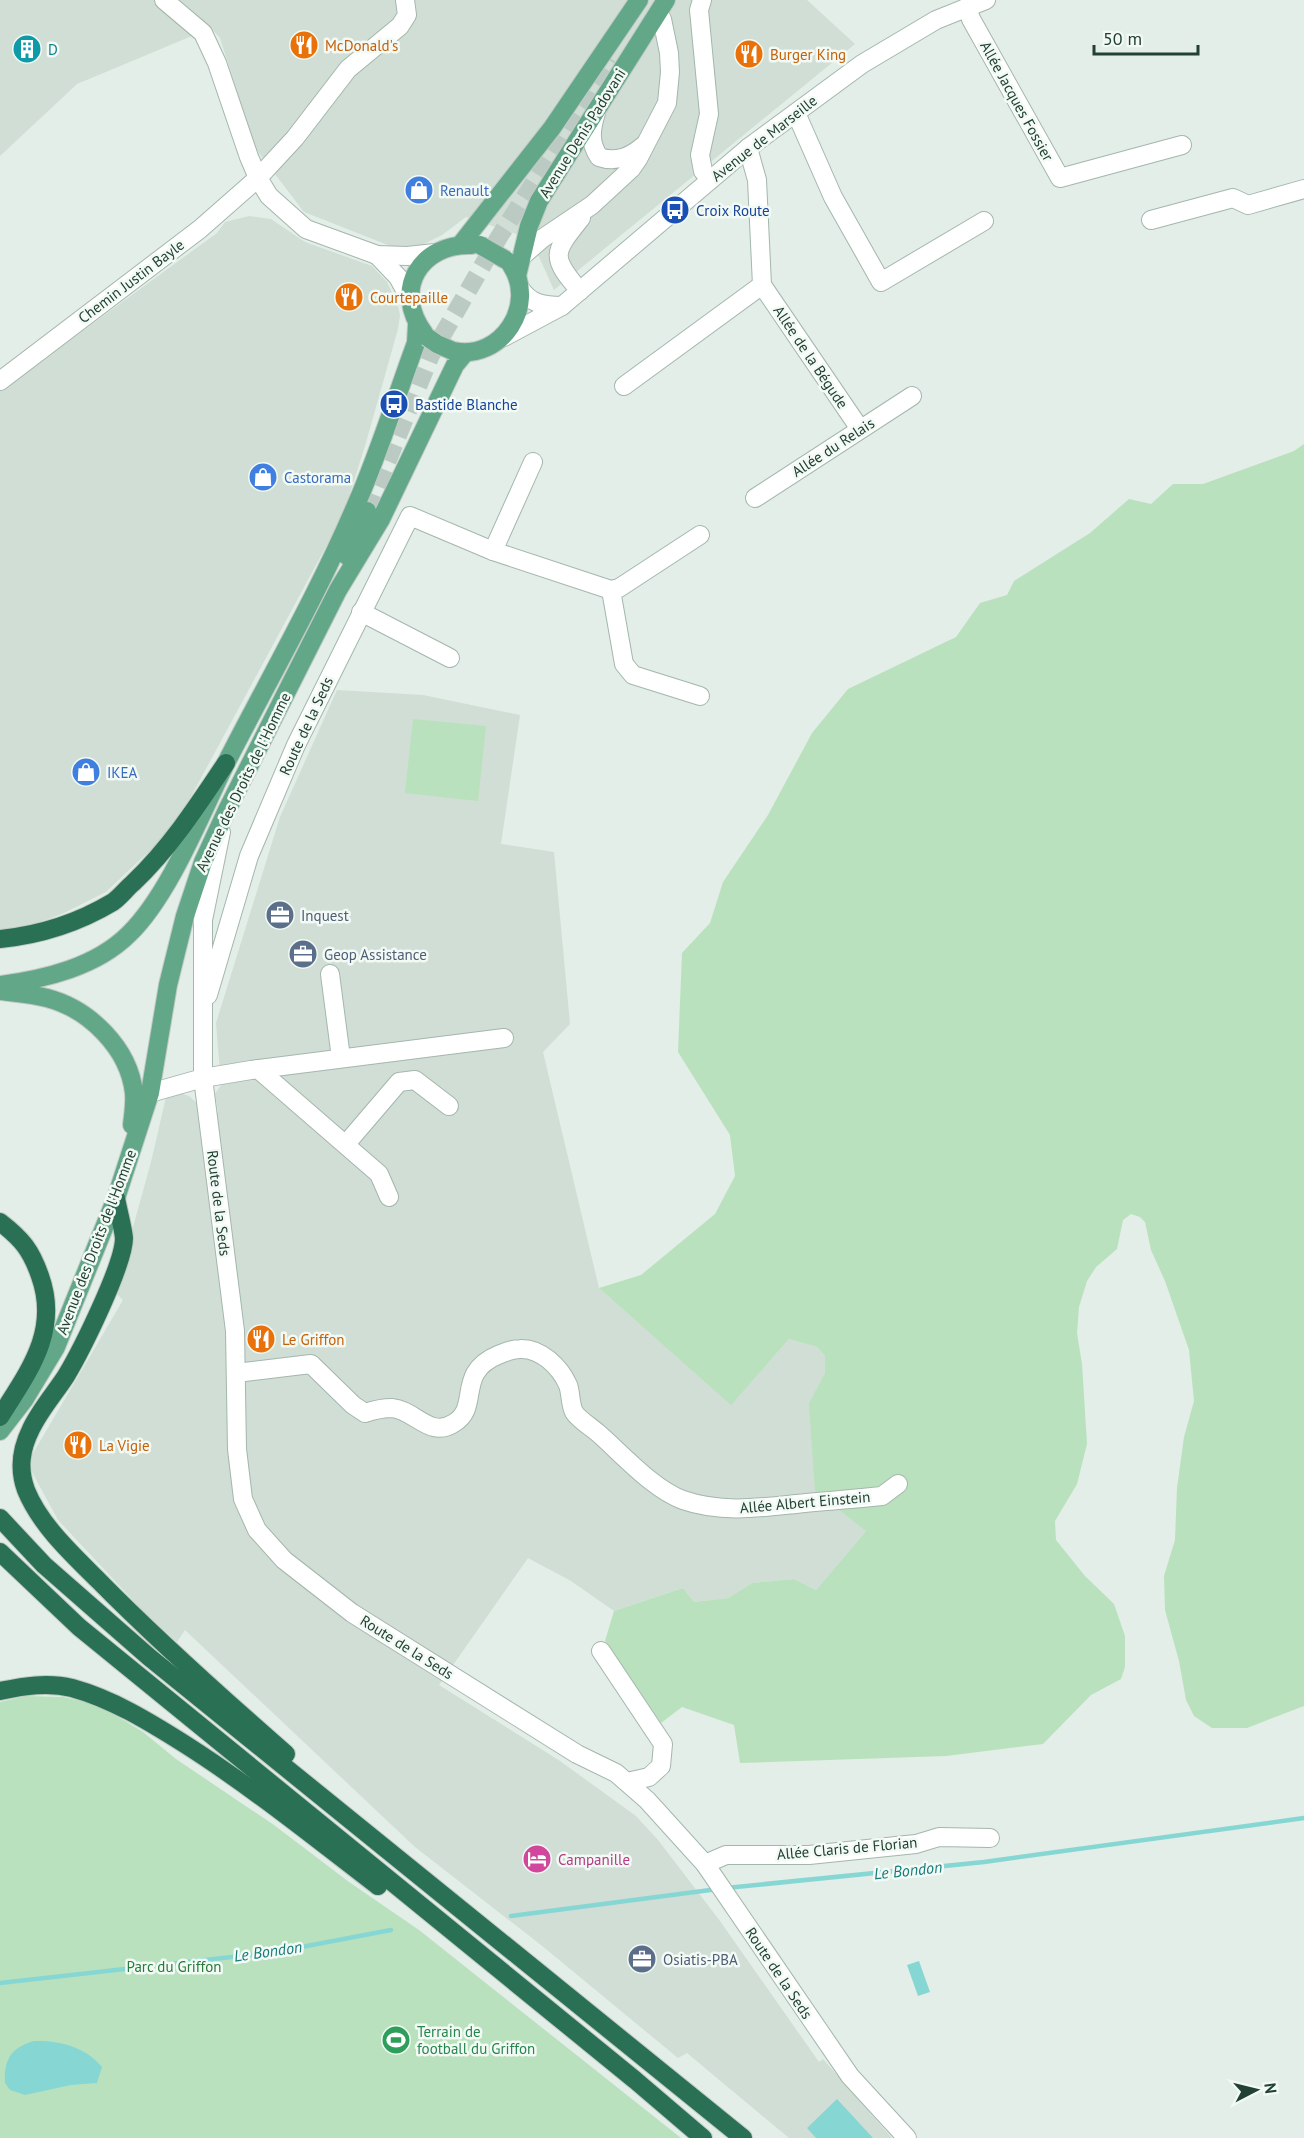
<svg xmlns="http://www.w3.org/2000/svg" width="1304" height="2138" viewBox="0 0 1304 2138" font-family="'PT Sans',sans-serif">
  <rect width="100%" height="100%" fill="#e2eee7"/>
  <!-- built -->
  <g fill="#d0ded5">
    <polygon points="0,0 807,0 855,44 554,290 531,239 466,217 442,235 422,245 393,247 304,212 255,148 220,38 211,28 77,84 0,156"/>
    <polygon points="249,216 271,219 305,242 372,266 387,282 398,306 400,315 398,329 365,446 343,515 180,817 161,840 106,892 64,913 25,928 0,930 0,391 217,233 225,222"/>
    <polygon points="337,690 423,695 520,715 501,844 554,852 570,1024 543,1052 599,1288 731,1404 789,1339 817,1347 825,1356 825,1373 809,1404 866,1531 816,1590 794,1579 752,1583 728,1598 694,1602 683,1588 614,1611 571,1581 528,1558 439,1685 560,1761 636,1816 658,1840 720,1921 819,2062 823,2059 892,2138 789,2138 687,2053 678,2058 541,1945 415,1847 185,1630 177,1642 144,1612 58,1520 32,1472 32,1455 123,1300 115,1292 151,1162 167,1093 176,1092 189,1096 199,1105 218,1112 215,1094 221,1085 216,1023 280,817"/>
  </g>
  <!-- green -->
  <g fill="#bae1bd">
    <polygon points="1304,444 1304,1706 1247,1728 1212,1728 1194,1716 1186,1700 1179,1661 1165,1610 1164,1576 1175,1540 1177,1488 1184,1437 1194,1401 1189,1350 1165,1281 1151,1250 1145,1222 1140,1217 1131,1214 1123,1220 1117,1249 1096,1267 1087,1281 1079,1307 1077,1333 1082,1364 1087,1444 1077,1484 1055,1521 1056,1540 1085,1576 1114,1604 1125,1636 1125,1667 1121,1679 1091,1695 1043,1744 946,1756 740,1763 734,1725 682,1707 661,1723 605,1641 614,1611 683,1588 694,1602 728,1598 752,1583 794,1579 816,1590 866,1531 815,1491 809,1403 825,1373 825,1356 817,1347 789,1339 731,1405 599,1288 641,1275 715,1214 735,1176 730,1135 678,1052 682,953 710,923 723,882 768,815 812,733 848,689 956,637 980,603 1007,595 1014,581 1090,533 1129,499 1151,504 1173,484 1203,484 1294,451"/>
    <polygon points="413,719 486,726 478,801 405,793"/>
    <polygon points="25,1696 63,1697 99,1705 143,1732 176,1759 274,1825 349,1882 419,1930 681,2138 0,2138 0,1702"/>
  </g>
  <!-- water -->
  <g fill="#86d7d4">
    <polygon points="919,1961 930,1992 918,1996 907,1965"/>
    <path d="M34,2041c25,-1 52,6 68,26l-5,16 -26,2 -46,10 -15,-5 -5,-7c-1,-23 5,-35 29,-42z"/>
    <polygon points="837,2099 873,2138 816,2138 807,2128"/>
  </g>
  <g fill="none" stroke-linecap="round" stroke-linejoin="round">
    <!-- stream -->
    <g stroke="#86d7d4" stroke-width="4.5">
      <polyline points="726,1888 984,1862 1304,1818"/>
      <polyline points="511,1916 718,1889"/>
      <polyline points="0,1983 275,1952 391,1930"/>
    </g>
    <!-- major-tunnel -->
    <polyline stroke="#bbcbc3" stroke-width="18" stroke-dasharray="18 9" stroke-linecap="butt" points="367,511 431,355 499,237 613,60"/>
    <!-- minor casing -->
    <g stroke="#a4b7ad" stroke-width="20">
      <g id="minor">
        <polyline points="164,0 203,33 217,63 249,157 258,178 269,196 306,229 377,255 407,256 435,253"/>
        <polyline points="702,0 699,10 709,114 700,155 703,171 710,180"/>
        <polyline points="967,7 971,19 1060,178 1182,145"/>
        <path d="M596,113c-5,16 -7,29 3,44 17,6 31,0 44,-11"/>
        <polyline points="796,113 833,197 881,282 984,221"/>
        <polyline points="748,148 757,180 762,285 860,429"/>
        <polyline points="1151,220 1233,198 1248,205 1304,189"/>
        <polyline points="377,255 398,277 411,301"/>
        <polyline points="521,257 543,238 592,205 631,169 638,159 667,103 670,72 669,53 662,19"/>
        <path d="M520,288c10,16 24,18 42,18"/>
        <path d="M580,291c-31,-35 -26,-39 1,-73"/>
        <polyline points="504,337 562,306 748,148 862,64 936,20 986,0"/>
        <polyline points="0,381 200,229 258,178 295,138 348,69 400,26 407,15 405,0"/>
        <polyline points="624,386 762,285"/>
        <polyline points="755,498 912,396"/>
        <polyline points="493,551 533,462"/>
        <polyline points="611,590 624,664 633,675 700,696"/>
        <polyline points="361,612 450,658"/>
        <polyline points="221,832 203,920 203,1078 235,1331 237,1449 243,1499 257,1530 284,1560 352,1613 577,1754 616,1773 647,1800 705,1864 850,2076 907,2138"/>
        <polyline points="330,974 341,1058"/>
        <polyline points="208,995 249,856 296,745 410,516 493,551 611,590 619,588 700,535"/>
        <polyline points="258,1069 379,1174 389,1197"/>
        <polyline points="150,1093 203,1078 251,1070 504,1038"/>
        <polyline points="346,1144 399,1082 415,1080 449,1106"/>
        <path d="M236,1373l75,-9 42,41 12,8c9,-3 18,-5 27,-5 23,2 38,31 62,15 27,-16 1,-50 44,-68 7,-3 14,-6 22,-6 21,-1 40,18 48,36 3,8 2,19 6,27 4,7 17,15 24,21 24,21 55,56 85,67 37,13 75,8 113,4 28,-3 57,-5 86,-8l16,-12"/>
        <polyline points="601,1651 663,1744 661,1766 649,1777 627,1782"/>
        <polyline points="705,1864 726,1855 809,1855 916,1844 939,1837 990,1838"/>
      </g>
    </g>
    <!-- major casing -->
    <g stroke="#c1cac6" stroke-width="20">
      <g id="major">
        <polyline points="461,244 552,128 639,0"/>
        <polyline points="517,276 529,226 539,201 666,0"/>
        <path d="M424,333c-32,-43 -4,-90 48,-88"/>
        <path d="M454,351c47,10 84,-46 57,-86"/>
        <polyline points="347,556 367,511"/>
        <path d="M0,985c45,-6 96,-18 129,-51 40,-39 71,-118 96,-169 44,-86 93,-171 131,-260 23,-52 40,-108 60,-162l1,-19"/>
        <path d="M1,991c15,2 31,3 46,7 42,11 82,50 87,95 1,11 -1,22 -2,32"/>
        <polyline points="0,1431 24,1400 56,1347 116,1198 150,1093 168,985 185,916 203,862 227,810 338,590 381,519 455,365 465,353"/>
      </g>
    </g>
    <!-- highway casing -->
    <g stroke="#c1cac6" stroke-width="20">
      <g id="highway">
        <path d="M0,939c40,-4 78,-16 113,-37 7,-5 13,-13 20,-19 37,-35 65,-78 93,-120"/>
        <path d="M116,1198c2,12 7,29 8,40 0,27 -43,113 -58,138 -11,17 -26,34 -35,53 -10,20 -13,39 -5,61 14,35 47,65 73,91 60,61 123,117 187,173"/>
        <path d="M0,1222c22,17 31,28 40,54 20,56 -12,96 -40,141"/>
        <polyline points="0,1518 44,1565 149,1657 743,2138"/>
        <polyline points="0,1552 79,1627 635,2080 703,2138"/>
        <path d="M0,1691c24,-5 48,-9 72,-3 40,11 76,33 111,55 68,43 131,94 195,143"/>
      </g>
    </g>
    <!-- minor -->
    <use href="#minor" stroke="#fff" stroke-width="18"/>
    <!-- major -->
    <use href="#major" stroke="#63a789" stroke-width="18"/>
    <!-- highway -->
    <use href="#highway" stroke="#2a7054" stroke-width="18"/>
    <!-- major-bridge casing -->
    <g stroke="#c1cac6" stroke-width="20" stroke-linecap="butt">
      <g id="major-bridge">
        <polyline points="480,245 506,260"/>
        <polyline points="427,337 437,344 453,351"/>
      </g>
    </g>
    <!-- major-bridge -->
    <use href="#major-bridge" stroke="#63a789" stroke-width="18"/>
  </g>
  <!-- icons -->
  <defs>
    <g id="restaurant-disc" transform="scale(1.5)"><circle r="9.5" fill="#e8710a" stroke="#f3faf5"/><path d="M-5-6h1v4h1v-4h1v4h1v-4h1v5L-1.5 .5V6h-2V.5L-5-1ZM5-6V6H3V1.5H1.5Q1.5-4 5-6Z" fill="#fff"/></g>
    <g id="building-disc" transform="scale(1.5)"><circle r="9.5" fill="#0f9aa8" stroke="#f3faf5"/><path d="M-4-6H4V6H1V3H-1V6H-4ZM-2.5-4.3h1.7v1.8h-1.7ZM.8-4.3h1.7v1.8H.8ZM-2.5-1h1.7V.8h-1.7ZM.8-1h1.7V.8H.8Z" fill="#fff"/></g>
    <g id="shop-disc" transform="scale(1.5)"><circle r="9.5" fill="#3f7fe0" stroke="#f3faf5"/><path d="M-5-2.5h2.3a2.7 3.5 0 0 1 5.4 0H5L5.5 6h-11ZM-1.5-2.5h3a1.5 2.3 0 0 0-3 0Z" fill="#fff"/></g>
    <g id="bus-disc" transform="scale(1.5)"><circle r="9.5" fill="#1a4fb4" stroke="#f3faf5"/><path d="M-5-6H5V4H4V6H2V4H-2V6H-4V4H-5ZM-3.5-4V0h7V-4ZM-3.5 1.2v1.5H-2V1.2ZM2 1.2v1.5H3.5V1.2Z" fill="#fff"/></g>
    <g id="office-disc" transform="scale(1.5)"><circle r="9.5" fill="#5c6f8a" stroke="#f3faf5"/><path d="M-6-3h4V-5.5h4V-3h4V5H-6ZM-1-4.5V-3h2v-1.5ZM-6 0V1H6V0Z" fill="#fff"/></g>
    <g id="hotel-disc" transform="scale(1.5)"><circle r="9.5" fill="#d1479c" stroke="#f3faf5"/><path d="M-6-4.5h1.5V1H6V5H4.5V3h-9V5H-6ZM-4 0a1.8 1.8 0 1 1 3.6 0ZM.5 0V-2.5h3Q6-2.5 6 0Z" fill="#fff"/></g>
    <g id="stadium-disc" transform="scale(1.5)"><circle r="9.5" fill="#2e9e5b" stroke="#f3faf5"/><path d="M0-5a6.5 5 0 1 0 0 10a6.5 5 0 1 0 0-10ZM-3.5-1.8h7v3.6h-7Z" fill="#fff"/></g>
  </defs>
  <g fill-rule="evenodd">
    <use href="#restaurant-disc" x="304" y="45"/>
    <use href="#building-disc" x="27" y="49"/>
    <use href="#restaurant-disc" x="749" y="54"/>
    <use href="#shop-disc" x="419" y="190"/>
    <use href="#bus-disc" x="675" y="210"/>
    <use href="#restaurant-disc" x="349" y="297"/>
    <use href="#bus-disc" x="394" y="404"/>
    <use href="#shop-disc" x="263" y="477"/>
    <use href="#shop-disc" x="86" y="772"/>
    <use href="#office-disc" x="280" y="915"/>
    <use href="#office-disc" x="303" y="954"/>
    <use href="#restaurant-disc" x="261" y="1339"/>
    <use href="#restaurant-disc" x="78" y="1445"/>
    <use href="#hotel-disc" x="537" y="1859"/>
    <use href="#office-disc" x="642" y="1959"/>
    <use href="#stadium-disc" x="396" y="2040"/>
  </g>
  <g text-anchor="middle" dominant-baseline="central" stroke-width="5" stroke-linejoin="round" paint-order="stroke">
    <!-- food labels -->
    <g font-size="15" fill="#c56008" stroke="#f3faf5" text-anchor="start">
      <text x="325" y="45">McDonald's</text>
      <text x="770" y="54">Burger King</text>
      <text x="370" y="297">Courtepaille</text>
      <text x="282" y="1339">Le Griffon</text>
      <text x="99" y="1445">La Vigie</text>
    </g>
    <!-- culture labels -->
    <g font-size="15" fill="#0d838f" stroke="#f3faf5" text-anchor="start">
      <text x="48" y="49">D</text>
    </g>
    <!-- street labels -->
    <g font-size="15" fill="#214132" stroke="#f3faf5">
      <text transform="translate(1017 101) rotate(61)">Allée Jacques Fossier</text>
      <text transform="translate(582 133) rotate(-58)">Avenue Denis Padovani</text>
      <text transform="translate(764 138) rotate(-38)">Avenue de Marseille</text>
      <text transform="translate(131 281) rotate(-37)">Chemin Justin Bayle</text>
      <text transform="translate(811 357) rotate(56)">Allée de la Bégude</text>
      <text transform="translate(833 447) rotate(-33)">Allée du Relais</text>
      <text transform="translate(306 726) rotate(-65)">Route de la Seds</text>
      <text transform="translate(243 782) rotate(-64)">Avenue des Droits de l'Homme</text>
      <text transform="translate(219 1203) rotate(83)">Route de la Seds</text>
      <text transform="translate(96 1242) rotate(-69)">Avenue des Droits de l'Homme</text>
      <text transform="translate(805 1502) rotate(-5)">Allée Albert Einstein</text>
      <text transform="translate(407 1647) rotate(32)">Route de la Seds</text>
      <text transform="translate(847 1848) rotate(-5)">Allée Claris de Florian</text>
      <text transform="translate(779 1973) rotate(56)">Route de la Seds</text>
    </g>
    <!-- shop labels -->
    <g font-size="15" fill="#366cbe" stroke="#f3faf5" text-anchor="start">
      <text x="440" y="190">Renault</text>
      <text x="284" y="477">Castorama</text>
      <text x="107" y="772">IKEA</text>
    </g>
    <!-- transit labels -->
    <g font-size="15" fill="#164399" stroke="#f3faf5" text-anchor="start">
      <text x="696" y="210">Croix Route</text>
      <text x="415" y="404">Bastide Blanche</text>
    </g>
    <!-- service labels -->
    <g font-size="15" fill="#4e5e75" stroke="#f3faf5" text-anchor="start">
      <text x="301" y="915">Inquest</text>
      <text x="324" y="954">Geop Assistance</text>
      <text x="663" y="1959">Osiatis-PBA</text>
    </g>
    <!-- hotel labels -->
    <g font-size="15" fill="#b23c85" stroke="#f3faf5" text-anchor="start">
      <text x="558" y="1859">Campanille</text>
    </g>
    <!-- park labels -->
    <g font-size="15" fill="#277b38" stroke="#f3faf5">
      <text x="174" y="1966">Parc du Griffon</text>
    </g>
    <!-- leisure labels -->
    <g font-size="15" fill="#27864d" stroke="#f3faf5" text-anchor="start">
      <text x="417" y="2031">Terrain de<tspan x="417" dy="17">football du Griffon</tspan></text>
    </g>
    <!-- water labels -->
    <g font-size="16" font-style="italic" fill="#157c7a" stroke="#f3faf5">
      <text transform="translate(908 1870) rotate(-6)">Le Bondon</text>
      <text transform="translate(268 1951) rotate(-8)">Le Bondon</text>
    </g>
  </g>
  <!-- north arrow -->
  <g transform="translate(1256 2090) rotate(83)" stroke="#f3faf5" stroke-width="4.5" paint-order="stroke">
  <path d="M0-4.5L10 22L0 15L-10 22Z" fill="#214132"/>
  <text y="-9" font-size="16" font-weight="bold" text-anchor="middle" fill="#214132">N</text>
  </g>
  <!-- scale -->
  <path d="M1094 45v9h104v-9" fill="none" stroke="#214132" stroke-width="3"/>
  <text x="1103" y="45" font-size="18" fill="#214132" stroke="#f3faf5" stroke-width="4.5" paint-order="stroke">50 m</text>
</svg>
